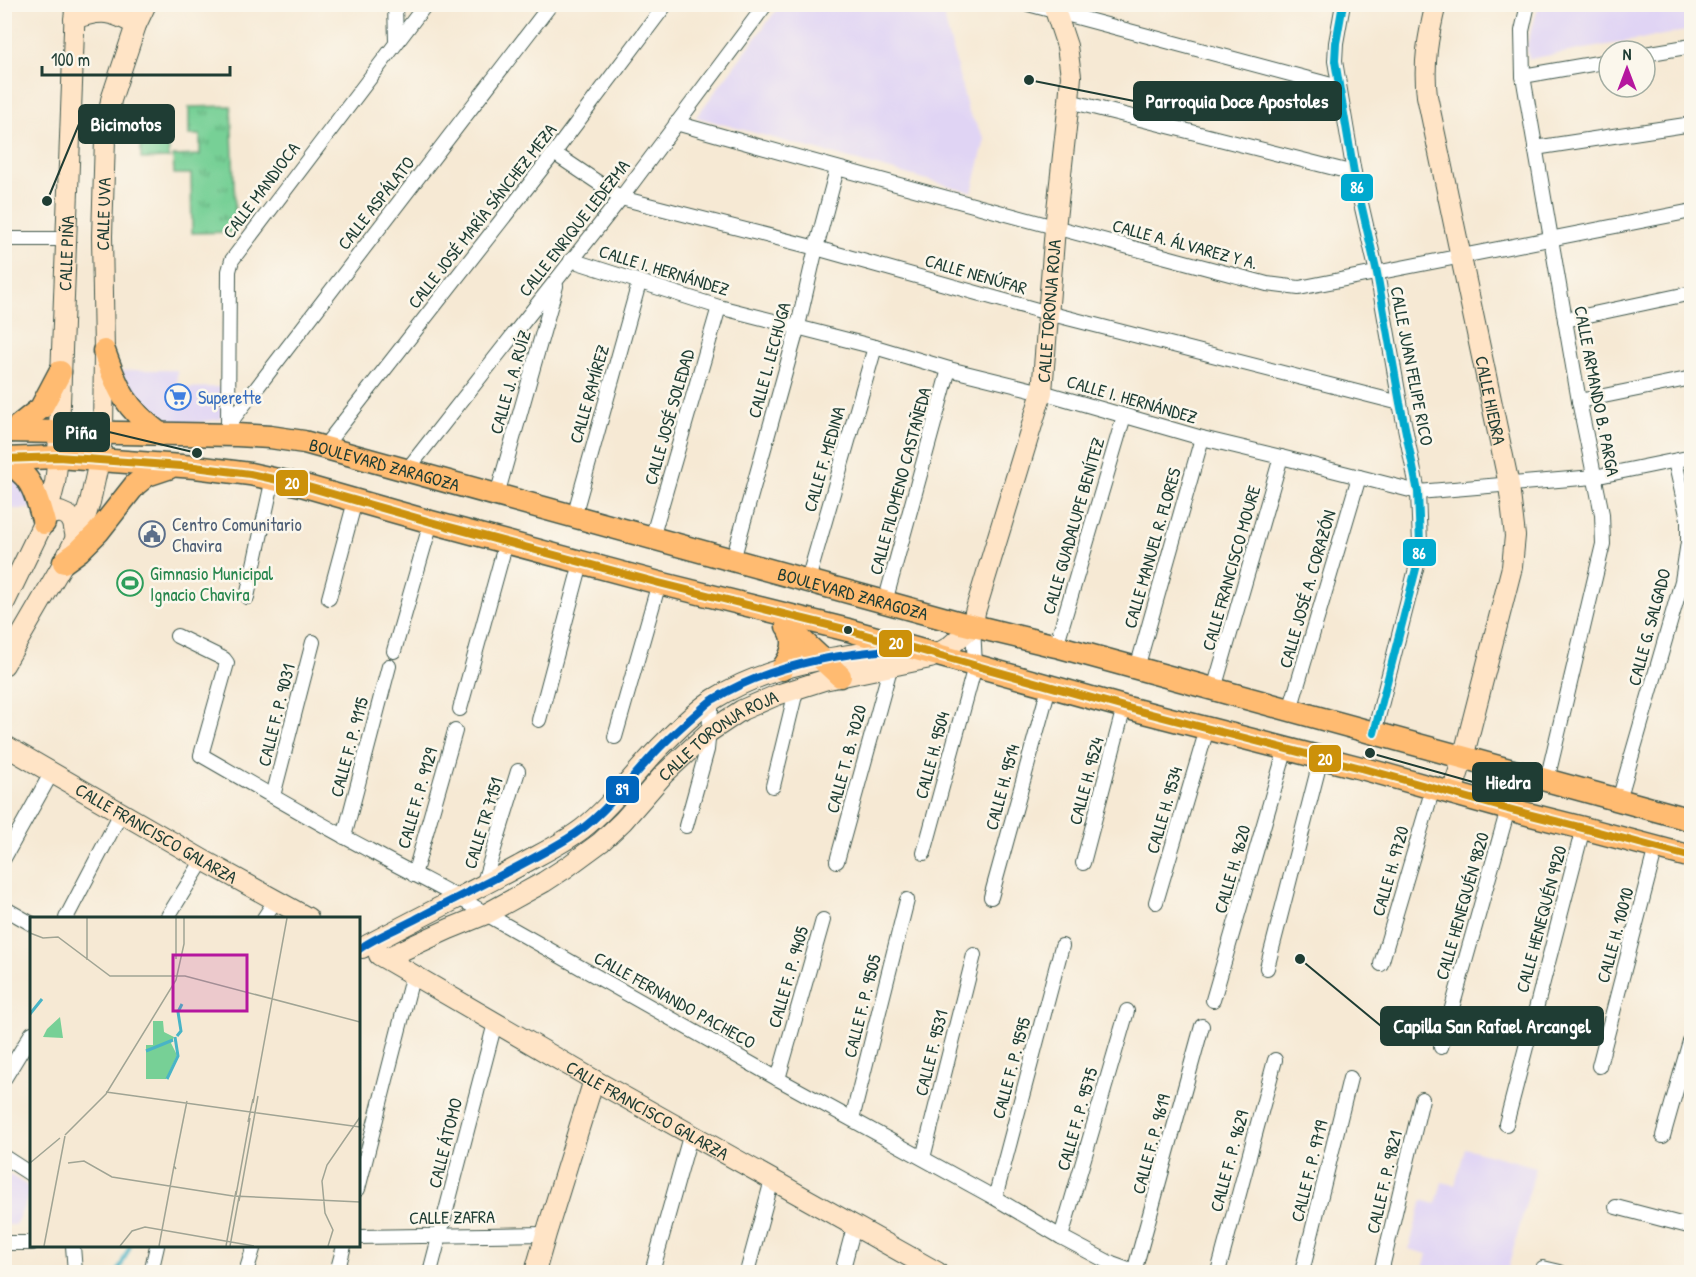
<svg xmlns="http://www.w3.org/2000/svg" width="1696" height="1277" viewBox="0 0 1696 1277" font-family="'Patrick Hand',sans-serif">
  <defs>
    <pattern id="grass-tufts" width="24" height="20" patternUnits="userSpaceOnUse" patternTransform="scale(1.5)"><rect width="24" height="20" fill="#77d096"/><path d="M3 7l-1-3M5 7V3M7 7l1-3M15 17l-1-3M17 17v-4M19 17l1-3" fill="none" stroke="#61aa7b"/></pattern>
  </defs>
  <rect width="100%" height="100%" fill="#fbf7ec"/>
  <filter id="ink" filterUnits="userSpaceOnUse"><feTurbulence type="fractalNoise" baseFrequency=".0167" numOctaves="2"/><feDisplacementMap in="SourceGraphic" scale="12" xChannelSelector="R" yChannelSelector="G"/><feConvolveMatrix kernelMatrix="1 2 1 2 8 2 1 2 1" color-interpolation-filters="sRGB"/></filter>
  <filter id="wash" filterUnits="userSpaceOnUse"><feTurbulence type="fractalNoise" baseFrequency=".008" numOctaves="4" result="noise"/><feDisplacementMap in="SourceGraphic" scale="24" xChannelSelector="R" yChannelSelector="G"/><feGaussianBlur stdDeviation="1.35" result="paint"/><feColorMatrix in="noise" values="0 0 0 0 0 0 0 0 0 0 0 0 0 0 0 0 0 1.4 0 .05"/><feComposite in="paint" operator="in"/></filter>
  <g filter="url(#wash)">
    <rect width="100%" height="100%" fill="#f6e9d4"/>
    <!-- built -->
    <g fill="#e0d4f4">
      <polygon points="781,4 941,5 968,111 985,139 972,192 696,117"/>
      <polygon points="1539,5 1691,5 1691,30 1529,59 1527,45"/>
      <polygon points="136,370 177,370 177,388 221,387 221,419 179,425 157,421 145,412 121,371"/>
      <polygon points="5,468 21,476 32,509 5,509"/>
      <polygon points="1465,1148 1536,1167 1507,1272 1422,1272 1427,1254 1409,1249 1422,1200 1436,1204 1442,1182 1455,1185"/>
      <polygon points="5,1172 26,1185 31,1192 15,1225 5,1225"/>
    </g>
    <!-- grass -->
    <polygon fill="url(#grass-tufts)" stroke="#4b8665" stroke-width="1.5" points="231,106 236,232 192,233 191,174 174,174 173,156 200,155 200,135 189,135 189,107"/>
    <!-- park -->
    <polygon fill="#77d096" stroke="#4b8665" stroke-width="1.5" points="167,109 169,158 141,159 140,110"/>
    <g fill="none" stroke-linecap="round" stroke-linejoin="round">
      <!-- stream -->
      <polyline stroke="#49b4c6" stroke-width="4" points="118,1272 130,1246"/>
    </g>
  </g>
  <g filter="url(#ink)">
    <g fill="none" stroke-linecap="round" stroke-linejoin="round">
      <!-- street casing -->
      <g stroke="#3f574c" stroke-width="16">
        <g id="street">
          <polyline points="395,4 396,42"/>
          <polyline points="1028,4 1339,87"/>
          <polyline points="1343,4 1336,43 1335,61 1354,173 1377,273 1400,403 1418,492 1420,544 1419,557 1374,733"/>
          <polyline points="1528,4 1522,31 1523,76 1579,401 1602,514 1603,544 1547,780"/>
          <polyline points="1645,54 1692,46"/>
          <polyline points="1523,76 1609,61"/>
          <polyline points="1069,101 1354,173"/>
          <path d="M676,123c197,56 394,108 591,161l32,4 393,-77"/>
          <polyline points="1535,148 1692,124"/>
          <polyline points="554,153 621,198 816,248 1048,313 1400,403"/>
          <polyline points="4,239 66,239"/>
          <polyline points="571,260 719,307 875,347 949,369 1042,392 1202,438 1281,457 1418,492 1594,477 1692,457"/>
          <polyline points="1565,320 1692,293"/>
          <polyline points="1579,401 1692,378"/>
          <polyline points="229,424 551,4"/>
          <polyline points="228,426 229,271 232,260 426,4"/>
          <polyline points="324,447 554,153 666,4"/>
          <polyline points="407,470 621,198 766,4"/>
          <polyline points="497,495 556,286"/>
          <polyline points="574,516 639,283"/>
          <polyline points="652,538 719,307"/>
          <polyline points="733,560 798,326 816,248 837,169"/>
          <polyline points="808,580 875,347"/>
          <polyline points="247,597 273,478"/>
          <polyline points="329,598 355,501"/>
          <polyline points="885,602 949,369"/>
          <path d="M177,636l47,23 3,4 -26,92c56,32 111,65 168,95 39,22 79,40 117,64l292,165 217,119 66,39 51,27 22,8"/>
          <polyline points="1056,646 1124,416"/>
          <polyline points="394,651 431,522"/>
          <polyline points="1137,668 1202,438"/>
          <polyline points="1214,689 1281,457"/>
          <polyline points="460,709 506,542"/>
          <polyline points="1290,710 1359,477"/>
          <polyline points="539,720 581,563"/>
          <polyline points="615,737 659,583"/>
          <polyline points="773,786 797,687"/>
          <polyline points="273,796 313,642"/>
          <polyline points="1619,800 1682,581 1688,542 1688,519 1675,461"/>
          <polyline points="686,826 707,750 712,700"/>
          <polyline points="344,837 389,666"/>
          <polyline points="924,853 975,666 973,626"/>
          <polyline points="4,858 52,772"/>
          <polyline points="837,861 891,665"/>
          <polyline points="1083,863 1124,707"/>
          <polyline points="414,875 455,731"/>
          <polyline points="483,885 518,771"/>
          <polyline points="991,897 1049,687"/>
          <polyline points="1156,902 1207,729"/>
          <polyline points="4,908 32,924"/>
          <polyline points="66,918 121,813"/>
          <polyline points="167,918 203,860"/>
          <polyline points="264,918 275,901"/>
          <polyline points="1381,964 1433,788"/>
          <polyline points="1267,968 1321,758"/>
          <polyline points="1213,1000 1286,748"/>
          <polyline points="1441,1047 1508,809"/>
          <polyline points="1599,1066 1656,847"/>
          <polyline points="4,1079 32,1033"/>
          <polyline points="778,1079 823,920"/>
          <polyline points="852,1119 907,900"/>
          <polyline points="1506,1124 1583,828"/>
          <polyline points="1663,1136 1692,1034"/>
          <polyline points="4,1157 32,1175"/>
          <polyline points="923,1158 974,955"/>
          <polyline points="358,1189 413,974"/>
          <polyline points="995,1198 1062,946"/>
          <polyline points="1616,1207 1692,1227"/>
          <polyline points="358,1237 546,1234"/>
          <polyline points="1061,1237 1127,1011"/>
          <polyline points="4,1243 32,1243"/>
          <polyline points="73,1246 75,1272"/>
          <polyline points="1543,1268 1560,1272"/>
          <polyline points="151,1272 157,1246"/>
          <polyline points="246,1272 254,1246"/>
          <polyline points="337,1272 344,1246"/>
          <polyline points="430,1272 495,1023"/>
          <polyline points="652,1272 691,1133"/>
          <polyline points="747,1272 772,1180"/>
          <polyline points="842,1272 854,1227"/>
          <polyline points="1134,1272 1202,1026"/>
          <polyline points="1218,1272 1275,1060"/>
          <polyline points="1302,1272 1350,1078"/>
          <polyline points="1381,1272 1422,1099"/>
        </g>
      </g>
      <!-- secondary casing -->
      <g stroke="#3f574c" stroke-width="22">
        <g id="secondary">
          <path id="s1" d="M1436,4c-8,32 -13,60 -9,92l82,389 6,51 -3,31 -49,191 -11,35"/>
          <path d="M74,19c27,-10 38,-8 62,6"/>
          <polyline points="47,515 60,512 69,516 73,523 76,538"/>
          <path id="s2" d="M4,604l43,-89 8,-32 3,-26 17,-453"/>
          <path id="s3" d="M4,665l60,-103 19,-38 7,-22 9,-41 4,-30 1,-80 -2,-115 3,-97 6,-39 25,-75 10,-21"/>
          <path id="s4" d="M4,745l199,115 105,58"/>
          <path d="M362,948c52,-28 105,-54 157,-82 21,-12 43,-22 63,-37 30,-23 51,-55 78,-82 15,-15 36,-37 54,-48 55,-35 128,-45 191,-50"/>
          <path id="s5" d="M379,955l215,125 343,192"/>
          <path id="s6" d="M386,958l63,-29 37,-15 58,-32 23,-15 34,-25 22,-21 41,-47 45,-42 33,-22 35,-15 47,-15 106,-22 19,-11 24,-21 2,-14 67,-220 13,-164 14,-127 2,-25 -4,-30 -14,-42"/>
          <polyline points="535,1272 546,1234 594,1080"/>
        </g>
      </g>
      <!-- primary casing -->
      <g stroke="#3f574c" stroke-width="25">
        <g id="primary">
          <path d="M104,351c14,39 21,57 56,83"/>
          <path id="s7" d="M4,431l233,4 33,2 34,5 657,181 95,23 636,174"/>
          <polyline points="12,431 41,408 60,372"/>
          <polyline points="4,459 58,457 195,467 250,474 301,485 431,522 659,583 848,630 1124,707 1365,769 1508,809 1583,828 1692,857"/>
          <path d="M4,463c28,8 33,36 40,60"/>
          <polyline points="64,562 79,551 98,532 135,485 147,475 168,468"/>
          <polyline points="791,630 840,676"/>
          <path d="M782,669c10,-13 17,-29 5,-43"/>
        </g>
      </g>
      <!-- street -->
      <use href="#street" stroke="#fff" stroke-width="14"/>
      <!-- secondary -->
      <use href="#secondary" stroke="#ffe4c6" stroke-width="20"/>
      <!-- primary -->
      <use href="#primary" stroke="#ffbb71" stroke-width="22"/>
      <!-- bus-1 casing -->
      <g stroke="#fbf7ec" stroke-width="12">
        <polyline id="bus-1" points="4,459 58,457 195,467 250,474 301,485 431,522 659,583 848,630 1124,707 1365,769 1508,809 1583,828 1692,857"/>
      </g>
      <!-- bus-2 casing -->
      <g stroke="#fbf7ec" stroke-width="12">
        <polyline id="bus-2" points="1343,4 1336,43 1335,61 1354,173 1377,273 1400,403 1418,492 1420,544 1419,557 1374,733"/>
      </g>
      <!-- bus-3 casing -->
      <g stroke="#fbf7ec" stroke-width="12">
        <path id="bus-3" d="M358,950c15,-12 39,-21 56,-30 51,-27 103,-51 153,-81 35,-21 57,-53 84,-82 14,-16 30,-30 46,-44 6,-5 11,-11 17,-14 52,-32 115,-44 174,-49"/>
      </g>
      <!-- bus-1 -->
      <use href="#bus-1" stroke="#cc910a" stroke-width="8"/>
      <!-- bus-2 -->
      <use href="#bus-2" stroke="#00a9ce" stroke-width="8"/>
      <!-- bus-3 -->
      <use href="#bus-3" stroke="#0065bd" stroke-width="8"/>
    </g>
  </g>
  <!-- icons -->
  <defs>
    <g id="supermarket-ring" transform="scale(1.35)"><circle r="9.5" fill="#fbf7ec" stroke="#3f7fe0" stroke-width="1.5"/><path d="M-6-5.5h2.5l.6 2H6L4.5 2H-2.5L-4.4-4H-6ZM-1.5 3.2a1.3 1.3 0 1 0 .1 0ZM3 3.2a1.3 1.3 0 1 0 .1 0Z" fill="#3f7fe0"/></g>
    <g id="civic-ring" transform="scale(1.35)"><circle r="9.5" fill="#fbf7ec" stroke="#5c6f8a" stroke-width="1.5"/><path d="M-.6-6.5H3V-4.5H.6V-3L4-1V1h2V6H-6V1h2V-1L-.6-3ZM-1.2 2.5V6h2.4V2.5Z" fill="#5c6f8a"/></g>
    <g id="stadium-ring" transform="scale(1.35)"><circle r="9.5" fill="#fbf7ec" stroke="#2e9e5b" stroke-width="1.5"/><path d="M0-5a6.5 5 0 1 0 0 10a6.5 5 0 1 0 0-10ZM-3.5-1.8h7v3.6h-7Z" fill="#2e9e5b"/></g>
  </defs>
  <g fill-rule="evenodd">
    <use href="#supermarket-ring" x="178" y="397"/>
    <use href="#civic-ring" x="152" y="534"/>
    <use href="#stadium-ring" x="130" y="583"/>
  </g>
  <!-- markers -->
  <circle fill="#1f3d34" stroke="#fbf7ec" stroke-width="2" cx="848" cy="630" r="5"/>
  <g text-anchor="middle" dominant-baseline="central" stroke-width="5" stroke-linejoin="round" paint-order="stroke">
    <!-- street labels -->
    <g font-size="18" fill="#1f3d34" stroke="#fbf7ec">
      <text transform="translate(261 190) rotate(-53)">CALLE MANDIOCA</text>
      <text transform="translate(376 203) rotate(-52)">CALLE ASPÁLATO</text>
      <text stroke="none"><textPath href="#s3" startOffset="474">CALLE UVA</textPath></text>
      <text transform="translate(482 216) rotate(-52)">CALLE JOSÉ MARÍA SÁNCHEZ MEZA</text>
      <text transform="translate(574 228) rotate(-52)">CALLE ENRIQUE LEDEZMA</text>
      <text transform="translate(1185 244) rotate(15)">CALLE A. ÁLVAREZ Y A.</text>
      <text stroke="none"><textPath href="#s2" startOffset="362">CALLE PIÑA</textPath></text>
      <text transform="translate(664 270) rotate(17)">CALLE I. HERNÁNDEZ</text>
      <text transform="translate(976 274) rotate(16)">CALLE NENÚFAR</text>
      <text stroke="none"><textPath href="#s6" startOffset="1014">CALLE TORONJA ROJA</textPath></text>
      <text transform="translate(769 360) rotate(-75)">CALLE L. LECHUGA</text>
      <text transform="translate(1412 366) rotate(79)">CALLE JUAN FELIPE RICO</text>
      <text transform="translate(510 382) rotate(-74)">CALLE J. A. RUÍZ</text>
      <text transform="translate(1597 391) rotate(79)">CALLE ARMANDO B. PARGA</text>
      <text transform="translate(589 394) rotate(-74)">CALLE RAMÍREZ</text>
      <text transform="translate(1132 399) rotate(16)">CALLE I. HERNÁNDEZ</text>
      <text stroke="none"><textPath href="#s1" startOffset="404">CALLE HIEDRA</textPath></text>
      <text transform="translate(669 417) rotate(-74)">CALLE JOSÉ SOLEDAD</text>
      <text transform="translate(824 459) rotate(-74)">CALLE F. MEDINA</text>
      <text stroke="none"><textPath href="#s7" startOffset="384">BOULEVARD ZARAGOZA</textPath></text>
      <text transform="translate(900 481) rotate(-75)">CALLE FILOMENO CASTAÑEDA</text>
      <text transform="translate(1073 526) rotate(-74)">CALLE GUADALUPE BENÍTEZ</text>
      <text transform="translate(1152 548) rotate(-74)">CALLE MANUEL R. FLORES</text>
      <text transform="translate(1231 568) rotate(-74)">CALLE FRANCISCO MOURE</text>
      <text transform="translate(1307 589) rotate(-74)">CALLE JOSÉ A. CORAZÓN</text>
      <text stroke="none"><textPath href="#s7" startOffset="870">BOULEVARD ZARAGOZA</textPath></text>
      <text transform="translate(1649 627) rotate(-75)">CALLE G. SALGADO</text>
      <text transform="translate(276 715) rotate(-76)">CALLE F. P. 9031</text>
      <text stroke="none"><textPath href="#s6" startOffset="405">CALLE TORONJA ROJA</textPath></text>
      <text transform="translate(349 747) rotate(-75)">CALLE F. P. 9115</text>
      <text transform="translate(932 755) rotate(-75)">CALLE H. 9504</text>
      <text transform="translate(846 759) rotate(-75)">CALLE T. B. 7020</text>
      <text transform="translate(1086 781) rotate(-75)">CALLE H. 9524</text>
      <text transform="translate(1002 787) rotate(-75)">CALLE H. 9514</text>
      <text transform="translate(417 798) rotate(-74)">CALLE F. P. 9129</text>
      <text transform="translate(1164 810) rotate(-74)">CALLE H. 9534</text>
      <text transform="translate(483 823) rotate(-73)">CALLE TR 7151</text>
      <text stroke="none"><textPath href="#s4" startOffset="176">CALLE FRANCISCO GALARZA</textPath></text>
      <text transform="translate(1232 869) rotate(-74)">CALLE H. 9620</text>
      <text transform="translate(1390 871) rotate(-74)">CALLE H. 9720</text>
      <text transform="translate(1462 906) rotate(-74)">CALLE HENEQUÉN 9820</text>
      <text transform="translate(1541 919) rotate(-75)">CALLE HENEQUÉN 9920</text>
      <text transform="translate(1615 935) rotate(-75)">CALLE H. 10010</text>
      <text transform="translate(788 977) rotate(-74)">CALLE F. P. 9405</text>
      <text transform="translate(675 1000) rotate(29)">CALLE FERNANDO PACHECO</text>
      <text transform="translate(862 1006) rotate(-76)">CALLE F. P. 9505</text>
      <text transform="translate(931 1053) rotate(-76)">CALLE F. 9531</text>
      <text transform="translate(1011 1068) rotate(-75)">CALLE F. P. 9595</text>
      <text stroke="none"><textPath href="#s5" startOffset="310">CALLE FRANCISCO GALARZA</textPath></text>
      <text transform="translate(1077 1119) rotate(-74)">CALLE F. P. 9575</text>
      <text transform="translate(445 1143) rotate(-76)">CALLE ÁTOMO</text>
      <text transform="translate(1151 1144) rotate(-75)">CALLE F. P. 9619</text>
      <text transform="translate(1229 1161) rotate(-75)">CALLE F. P. 9629</text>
      <text transform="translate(1309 1171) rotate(-76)">CALLE F. P. 9719</text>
      <text transform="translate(1384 1182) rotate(-77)">CALLE F. P. 9821</text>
      <text transform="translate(452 1217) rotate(-1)">CALLE ZAFRA</text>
    </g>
    <!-- shop labels -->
    <g font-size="18" fill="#366cbe" stroke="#fbf7ec" text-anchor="start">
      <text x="198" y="397">Superette</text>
    </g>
    <!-- service labels -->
    <g font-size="18" fill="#4e5e75" stroke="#fbf7ec" text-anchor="start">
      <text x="172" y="524">Centro Comunitario<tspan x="172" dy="21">Chavira</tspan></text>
    </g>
    <!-- leisure labels -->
    <g font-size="18" fill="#27864d" stroke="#fbf7ec" text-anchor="start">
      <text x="150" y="573">Gimnasio Municipal<tspan x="150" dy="21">Ignacio Chavira</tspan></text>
    </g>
  </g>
  <!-- overview -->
  <g transform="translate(30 917)">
    <rect width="330" height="330" fill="#f6e9d4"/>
    <path d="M30,100l3,21 -20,-1 4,-8zM123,104h10l1,11 10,5 -3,6 6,12 -11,24h-20v-34h7z" fill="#77d096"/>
    <path fill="none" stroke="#49b4c6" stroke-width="3" d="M0,97l12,-15M147,119l4,-5 -3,-19 4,-8M116,134l27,-11M137,162l11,-23 -3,-19"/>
    <path fill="none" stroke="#a0a494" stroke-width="1.5" d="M57,1v42M146,1v41M0,16l13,5 15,-1 52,39h75l175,46M76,175l254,35M223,186l34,-185M218,205l5,-23M35,218l41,-41 70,-114 8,-36v-26M0,246l30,-25M38,246l16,-2 28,16 121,19 127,6M144,249l13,-65M206,278l14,-77M209,284l19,-105M14,329l21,-110M90,329l12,-15 13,-4 109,19M129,329l15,-80 2,3M196,329l10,-55M200,329l9,-49M298,329l5,-16 -8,-17 -3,-32 5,-16 33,-48"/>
    <path fill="#b5179e" fill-opacity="0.15" stroke="#b5179e" stroke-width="3" d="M143,38h74v56h-74z"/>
    <rect width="330" height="330" fill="none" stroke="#1f3d34" stroke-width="3"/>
  </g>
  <!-- callouts -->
  <path fill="none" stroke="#1f3d34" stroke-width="2" d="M1029 80L1134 101M47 201L79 124M197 453L109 432M1370 753L1473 782M1300 959L1381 1026"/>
  <g fill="#1f3d34" stroke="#fbf7ec" stroke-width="2">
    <circle cx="1029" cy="80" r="6"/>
    <circle cx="47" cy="201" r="6"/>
    <circle cx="197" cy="453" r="6"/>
    <circle cx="1370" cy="753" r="6"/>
    <circle cx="1300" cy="959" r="6"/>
  </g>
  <g fill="#1f3d34" stroke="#1f3d34" stroke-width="2">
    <rect x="1134" y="82" width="207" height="38" rx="6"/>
    <rect x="79" y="105" width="95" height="38" rx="6"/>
    <rect x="54" y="413" width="55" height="38" rx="6"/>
    <rect x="1473" y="763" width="69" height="38" rx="6"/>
    <rect x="1381" y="1007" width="222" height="38" rx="6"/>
  </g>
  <g font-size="20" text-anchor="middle" font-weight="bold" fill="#fff">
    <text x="1237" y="108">Parroquia Doce Apostoles</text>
    <text x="126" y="131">Bicimotos</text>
    <text x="81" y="439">Piña</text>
    <text x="1508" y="789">Hiedra</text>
    <text x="1492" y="1033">Capilla San Rafael Arcangel</text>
  </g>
  <g stroke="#fbf7ec" stroke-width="2">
    <rect x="1340" y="173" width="34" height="29" rx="6" fill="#00a9ce"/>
    <rect x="275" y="469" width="34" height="28" rx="6" fill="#cc910a"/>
    <rect x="1402" y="538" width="35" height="29" rx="6" fill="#00a9ce"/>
    <rect x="878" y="629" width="35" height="29" rx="6" fill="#cc910a"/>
    <rect x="1308" y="744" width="34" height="29" rx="6" fill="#cc910a"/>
    <rect x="605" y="775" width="35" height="29" rx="6" fill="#0065bd"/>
  </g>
  <g font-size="16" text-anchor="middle" font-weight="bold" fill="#fff">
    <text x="1357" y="193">86</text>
    <text x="292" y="489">20</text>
    <text x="1419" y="559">86</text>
    <text x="896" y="649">20</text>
    <text x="1325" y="765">20</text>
    <text x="622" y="795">89</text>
  </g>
  <!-- margin -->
  <rect width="1696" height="1277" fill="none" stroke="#fbf7ec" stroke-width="24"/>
  <!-- north arrow -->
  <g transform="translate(1627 69)"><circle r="28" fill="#fbf7ec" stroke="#a3ada2" stroke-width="1.5"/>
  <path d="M0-4.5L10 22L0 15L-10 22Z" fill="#b5179e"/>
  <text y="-9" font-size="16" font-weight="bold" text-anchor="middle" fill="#1f3d34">N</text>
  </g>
  <!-- scale -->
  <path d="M42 66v9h188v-9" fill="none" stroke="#1f3d34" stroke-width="3"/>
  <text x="51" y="66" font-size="18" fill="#1f3d34" stroke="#fbf7ec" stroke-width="4.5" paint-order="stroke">100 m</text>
</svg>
